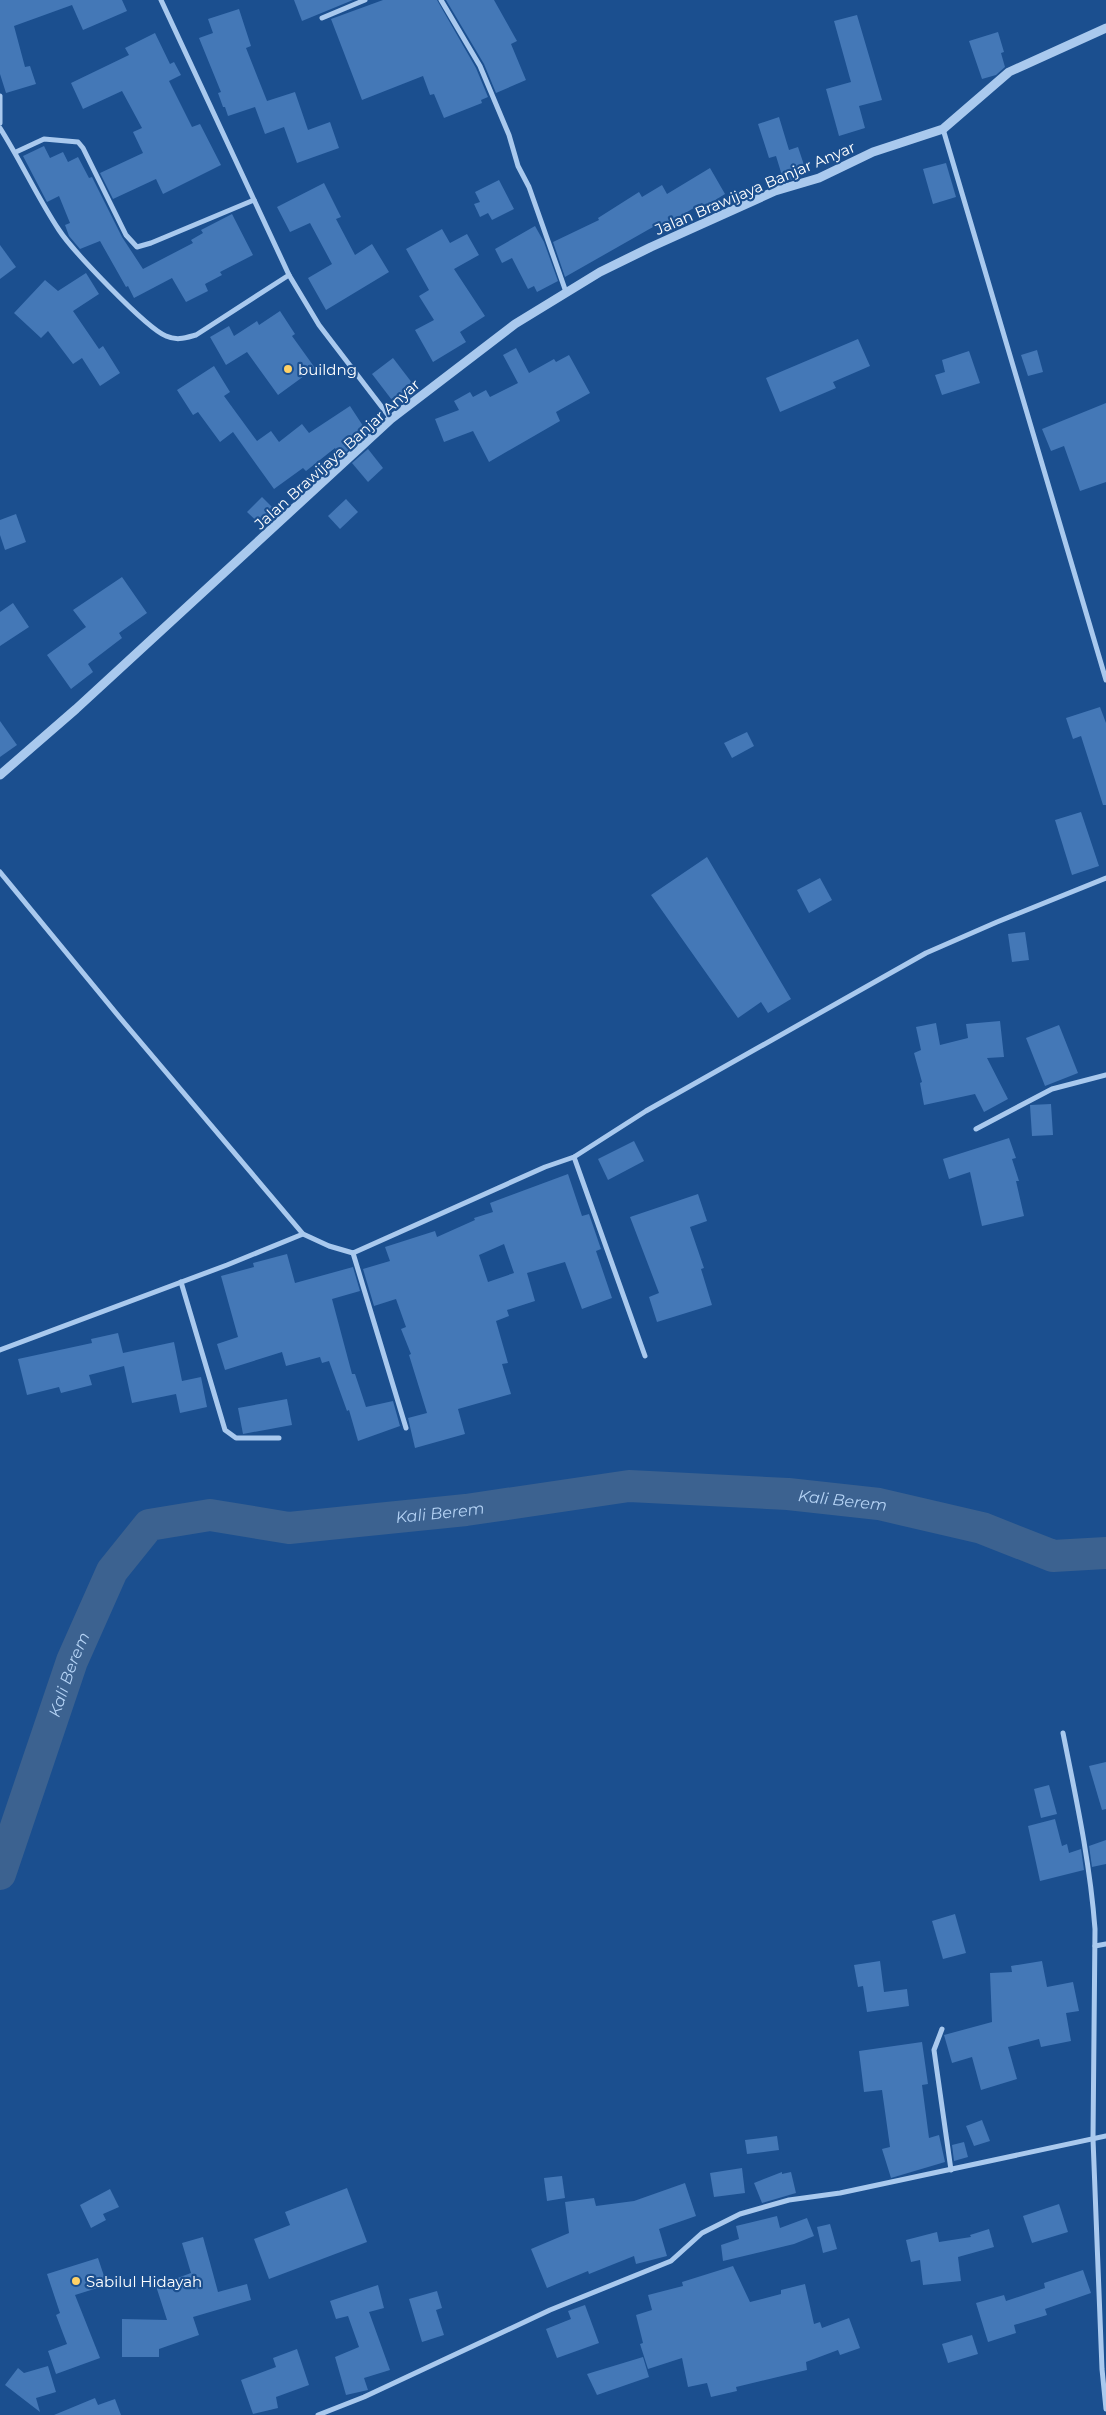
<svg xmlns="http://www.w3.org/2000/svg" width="1106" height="2415" viewBox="0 0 1106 2415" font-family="Montserrat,sans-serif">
  <rect width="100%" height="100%" fill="#1b4f8f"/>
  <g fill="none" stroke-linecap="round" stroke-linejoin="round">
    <!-- river -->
    <path stroke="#3c6290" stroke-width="32" id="s1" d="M0,1874l72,-213 40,-90 37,-46 61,-10 79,13 177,-18 163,-24 159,8 91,10 103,24 71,28 53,-3"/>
  </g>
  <!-- building -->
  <g fill="#4478b7" fill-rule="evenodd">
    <polygon points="0,0 122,0 127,11 83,30 72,5 14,26 25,67 30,66 36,84 6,93 0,74"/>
    <polygon points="294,0 353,0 302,21"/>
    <polygon points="383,0 437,0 476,68 488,97 481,100 482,103 444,118 434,94 430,95 423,76 362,100 331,19"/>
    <polygon points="446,0 494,0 517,41 511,44 526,80 496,93 484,64"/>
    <polygon points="239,9 251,46 246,48 267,101 295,92 308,130 330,122 339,148 297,163 284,127 265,134 255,107 228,116 225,107 223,107 218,93 221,92 199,38 213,33 208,19"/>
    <polygon points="857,15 882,100 859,106 865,128 839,136 826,89 851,82 834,21"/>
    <polygon points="998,32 1004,52 1001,53 1005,67 996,75 982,79 969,41"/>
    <polygon points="155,33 170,64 174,62 181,75 169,81 192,127 200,124 221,165 163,194 156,179 113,199 100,173 143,153 133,132 142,128 122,91 83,109 71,83 129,55 125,48"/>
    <polygon points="779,117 789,150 798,147 804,165 796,167 800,177 784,182 776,156 769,158 758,124"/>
    <polygon points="44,146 50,158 63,152 68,162 78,157 89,178 92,177 122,237 143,269 193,243 191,240 203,233 201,230 232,214 253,255 220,272 222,275 205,284 208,291 186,302 172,278 134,298 128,286 126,287 100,241 80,249 69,236 65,225 70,223 59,196 47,202 23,156"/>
    <polygon points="946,163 956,197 933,204 923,169"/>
    <polygon points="710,168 725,194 704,207 702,203 662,227 660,223 565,277 553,242 599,220 598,218 639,192 642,197 662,185 667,194"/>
    <polygon points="499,180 514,209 492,220 488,213 480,217 474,204 480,202 475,192"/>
    <polygon points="324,183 341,217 336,219 355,255 372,244 389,272 326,310 308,278 332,264 310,223 290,232 277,207"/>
    <polygon points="535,226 544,242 558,281 537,292 534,286 528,289 512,258 502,263 495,249"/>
    <polygon points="442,229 450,243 467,234 479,255 454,269 485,316 460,332 466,342 433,362 415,330 434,320 419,296 429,290 406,249"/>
    <polygon points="0,245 16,267 0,279"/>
    <polygon points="86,273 99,294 73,311 99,349 103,346 120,373 100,386 82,358 73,364 48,331 41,338 14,313 45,280 58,291"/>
    <polygon points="280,311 295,334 292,336 315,368 278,395 247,352 226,365 210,337 229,326 234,336 257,321 259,325"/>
    <polygon points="858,339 870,366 833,382 836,388 780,412 766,378"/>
    <polygon points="516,348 529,373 554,359 556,362 569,355 590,393 556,412 560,421 489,462 473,431 444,442 435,419 459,410 454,401 470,392 473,397 486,390 490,397 518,383 503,355"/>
    <polygon points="1037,350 1043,372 1028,376 1021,355"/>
    <polygon points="969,351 980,383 942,395 935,375 945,372 942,360"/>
    <polygon points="393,358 416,388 395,404 372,374"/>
    <polygon points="214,366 230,392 224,396 257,441 271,431 279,442 302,424 309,433 350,406 367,432 344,454 342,450 338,453 335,448 306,471 303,468 274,489 233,432 220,442 198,412 193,415 177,390"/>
    <polygon points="1106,403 1106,482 1080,491 1064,446 1051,451 1042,429"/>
    <polygon points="368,449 383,468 368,482 352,463"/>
    <polygon points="262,497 278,513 264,528 247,512"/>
    <polygon points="346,499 358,512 340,529 328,516"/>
    <polygon points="16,514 26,542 5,550 0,535 0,520"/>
    <polygon points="122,577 147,613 119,633 122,638 88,664 93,672 71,689 47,655 86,627 73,610"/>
    <polygon points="13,603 29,627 0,646 0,612"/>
    <polygon points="1100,707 1106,723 1106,805 1103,805 1081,736 1073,739 1066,718"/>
    <polygon points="0,721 17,745 0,757"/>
    <polygon points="747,732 754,746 732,758 724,743"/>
    <polygon points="1081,812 1099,866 1072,875 1055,820"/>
    <polygon points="707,857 791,999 768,1013 761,1002 738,1018 651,895"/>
    <polygon points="820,878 832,900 809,913 797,890"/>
    <polygon points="1025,932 1029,960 1012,962 1008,934"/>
    <polygon points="1000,1021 1004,1057 987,1058 1008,1099 984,1112 975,1094 924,1105 920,1083 922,1082 914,1053 921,1050 916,1027 936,1023 940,1045 968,1038 966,1024"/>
    <polygon points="1059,1025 1078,1073 1045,1086 1026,1038"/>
    <polygon points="1051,1104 1053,1135 1032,1136 1030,1105"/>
    <polygon points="1009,1138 1016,1158 1012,1159 1019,1181 1016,1181 1024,1216 982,1226 970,1172 949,1179 943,1159"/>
    <polygon points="634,1141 644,1161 608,1180 598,1159"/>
    <path d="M568,1174l14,42 7,-2 12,35 -5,2 16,47 -30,11 -17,-47 -38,11 8,28 -28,9 2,6 -13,5 12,42 -6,1 9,30 -53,15 7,25 -50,14 -7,-30 19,-5 -18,-58 2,-1 -10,-25 5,-2 -10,-28 -22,7 -11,-37 27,-8 -5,-14 50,-16 2,6 38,-17 -1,-2 19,-6 -3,-9zM504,1244l10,29 -26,9 -9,-27z"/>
    <polygon points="698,1194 707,1221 690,1227 704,1268 701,1269 712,1305 657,1322 649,1297 659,1293 630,1217"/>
    <polygon points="287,1254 295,1283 353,1267 360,1291 332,1299 352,1374 355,1374 366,1407 393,1401 400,1426 358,1441 349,1410 347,1411 329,1361 322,1363 320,1357 286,1366 282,1352 225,1370 217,1344 238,1337 221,1276 254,1267 253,1263"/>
    <polygon points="118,1333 123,1353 174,1342 182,1381 201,1377 207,1407 180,1413 176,1394 132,1403 124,1366 89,1375 92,1385 61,1393 59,1387 27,1395 18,1359 92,1343 91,1339"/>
    <polygon points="287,1399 292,1425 243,1434 238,1408"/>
    <polygon points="1106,1762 1106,1809 1102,1810 1089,1766"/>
    <polygon points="1049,1785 1057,1814 1041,1818 1034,1789"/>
    <polygon points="1055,1819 1062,1846 1067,1844 1069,1853 1081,1849 1084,1870 1040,1881 1028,1826"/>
    <polygon points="1106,1840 1106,1864 1092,1867 1089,1846"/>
    <polygon points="955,1914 966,1953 943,1959 932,1921"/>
    <polygon points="880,1961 884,1992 907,1989 909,2006 867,2012 863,1986 858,1987 854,1965"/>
    <polygon points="1042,1961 1047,1987 1073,1982 1079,2011 1066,2013 1071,2041 1041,2047 1039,2039 1008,2047 1017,2079 981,2090 972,2057 952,2063 944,2035 992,2022 990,1973 1012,1972 1011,1966"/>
    <polygon points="922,2042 928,2084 922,2085 929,2138 939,2135 945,2162 891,2178 882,2149 890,2147 882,2090 864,2092 859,2051"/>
    <polygon points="982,2120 990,2141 974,2146 966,2126"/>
    <polygon points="777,2136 779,2150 747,2154 745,2140"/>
    <polygon points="964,2142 968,2157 954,2161 952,2145"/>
    <polygon points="742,2168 745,2193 714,2197 710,2173"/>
    <polygon points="782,2172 782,2174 791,2172 796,2193 762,2203 754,2183"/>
    <polygon points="562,2176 565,2198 547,2201 544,2178"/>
    <polygon points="685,2183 696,2216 659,2229 667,2256 636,2264 634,2256 589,2274 588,2271 547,2288 531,2249 569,2233 565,2202 594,2198 596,2206 634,2201"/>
    <polygon points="347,2188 367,2242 269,2279 254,2239 290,2225 285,2212"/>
    <polygon points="110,2189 119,2207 103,2214 106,2220 91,2228 80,2205"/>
    <polygon points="1059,2204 1068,2232 1032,2243 1023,2216"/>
    <polygon points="777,2216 780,2228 807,2218 814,2236 794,2244 723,2261 721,2245 739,2239 736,2226"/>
    <polygon points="830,2224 837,2249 823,2253 817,2227"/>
    <polygon points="989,2229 994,2247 958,2257 961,2281 923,2285 920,2260 911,2262 906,2240 937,2232 939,2242 971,2237 970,2235"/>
    <polygon points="203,2237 218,2292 247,2284 251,2300 193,2317 199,2335 159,2349 159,2357 122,2357 122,2319 167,2320 156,2286 191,2273 182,2243"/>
    <polygon points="98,2258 107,2285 75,2295 100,2358 56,2374 48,2351 67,2344 56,2315 60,2313 47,2274"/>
    <polygon points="733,2266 750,2302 781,2294 781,2290 805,2284 814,2324 820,2322 822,2328 849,2318 860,2348 840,2355 838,2350 806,2362 807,2370 736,2387 737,2391 711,2397 707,2383 688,2387 682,2358 648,2369 640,2344 643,2343 636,2315 652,2310 648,2295 683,2286 682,2282"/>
    <polygon points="1083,2270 1091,2293 1045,2309 1047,2315 1014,2325 1016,2333 988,2342 976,2303 1004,2295 1006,2301 1045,2288 1044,2283"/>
    <polygon points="378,2285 384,2308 369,2312 390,2370 364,2378 368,2390 346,2395 335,2357 359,2347 348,2316 336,2319 330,2301"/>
    <polygon points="437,2291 442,2308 436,2310 444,2335 422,2342 409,2299"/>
    <polygon points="585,2305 599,2343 557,2358 546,2329 571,2319 568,2311"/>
    <polygon points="972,2335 978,2354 948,2363 942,2344"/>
    <polygon points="297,2349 309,2385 276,2397 278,2408 253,2414 241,2380 276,2367 273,2358"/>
    <polygon points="643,2357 649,2377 597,2395 587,2374"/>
    <polygon points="48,2366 56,2392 36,2398 40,2412 5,2385 18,2368 24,2373"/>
    <polygon points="95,2398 98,2405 115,2399 121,2415 54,2415"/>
  </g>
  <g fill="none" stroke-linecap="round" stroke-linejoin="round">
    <!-- minor -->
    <g stroke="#a9c9ee" stroke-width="5">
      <polyline points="161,0 289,275 319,325 391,419"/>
      <polyline points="441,0 480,66 509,135 518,166 529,187 566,292"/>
      <polyline points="322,18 365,0"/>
      <polyline points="0,96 0,123"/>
      <path d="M0,128c21,33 37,69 59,102 13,20 87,98 107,106 11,5 19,2 30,-1l93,-60"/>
      <polyline points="943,129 1106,680"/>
      <polyline points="16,152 44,139 78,142 83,148 126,235 137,247 151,243 254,200"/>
      <polyline points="0,872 121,1019 303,1234 329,1246 353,1253 545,1167 574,1157 646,1111 926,953 997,922 1106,878"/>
      <polyline points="976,1129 1052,1089 1106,1075"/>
      <polyline points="574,1157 645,1356"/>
      <polyline points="353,1253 406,1428"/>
      <polyline points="181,1282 225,1430 236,1438 279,1438"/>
      <polyline points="0,1350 227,1265 303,1234"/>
      <path d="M1063,1733c13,65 27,129 32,196l-2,210 9,230 4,40"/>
      <polyline points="1095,1946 1106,1944"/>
      <polyline points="942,2029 934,2050 951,2170"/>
      <polyline points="318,2415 364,2397 550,2310 671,2261 702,2233 740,2214 789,2200 840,2193 1106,2136"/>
    </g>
    <!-- tertiary -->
    <polyline stroke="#a9c9ee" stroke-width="9" points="0,775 76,709 391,419 515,324 600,272 651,247 775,191 819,178 873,152 943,129 1009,72 1106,28"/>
  </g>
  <!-- markers -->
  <g fill="#ffd166" stroke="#1b4f8f" stroke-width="2">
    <circle cx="288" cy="369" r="5"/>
    <circle cx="76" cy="2281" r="5"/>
  </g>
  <g text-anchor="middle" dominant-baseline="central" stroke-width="4.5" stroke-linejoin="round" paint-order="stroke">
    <!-- street labels -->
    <g font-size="15" fill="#fff" stroke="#1b4f8f">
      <text transform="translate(755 188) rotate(-23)">Jalan Brawijaya Banjar Anyar</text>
      <text transform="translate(337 454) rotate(-42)">Jalan Brawijaya Banjar Anyar</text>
    </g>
    <!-- poi labels -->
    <g font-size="15" fill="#fff" stroke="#1b4f8f" text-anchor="start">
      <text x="298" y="369">buildng</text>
      <text x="86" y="2281">Sabilul Hidayah</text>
    </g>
    <!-- water labels -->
    <g font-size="16" font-style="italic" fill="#b5d3f5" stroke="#1b4f8f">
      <text stroke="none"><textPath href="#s1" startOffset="1081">Kali Berem</textPath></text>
      <text stroke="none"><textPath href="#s1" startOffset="676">Kali Berem</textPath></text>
      <text stroke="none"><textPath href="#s1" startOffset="211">Kali Berem</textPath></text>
    </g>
  </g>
</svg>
